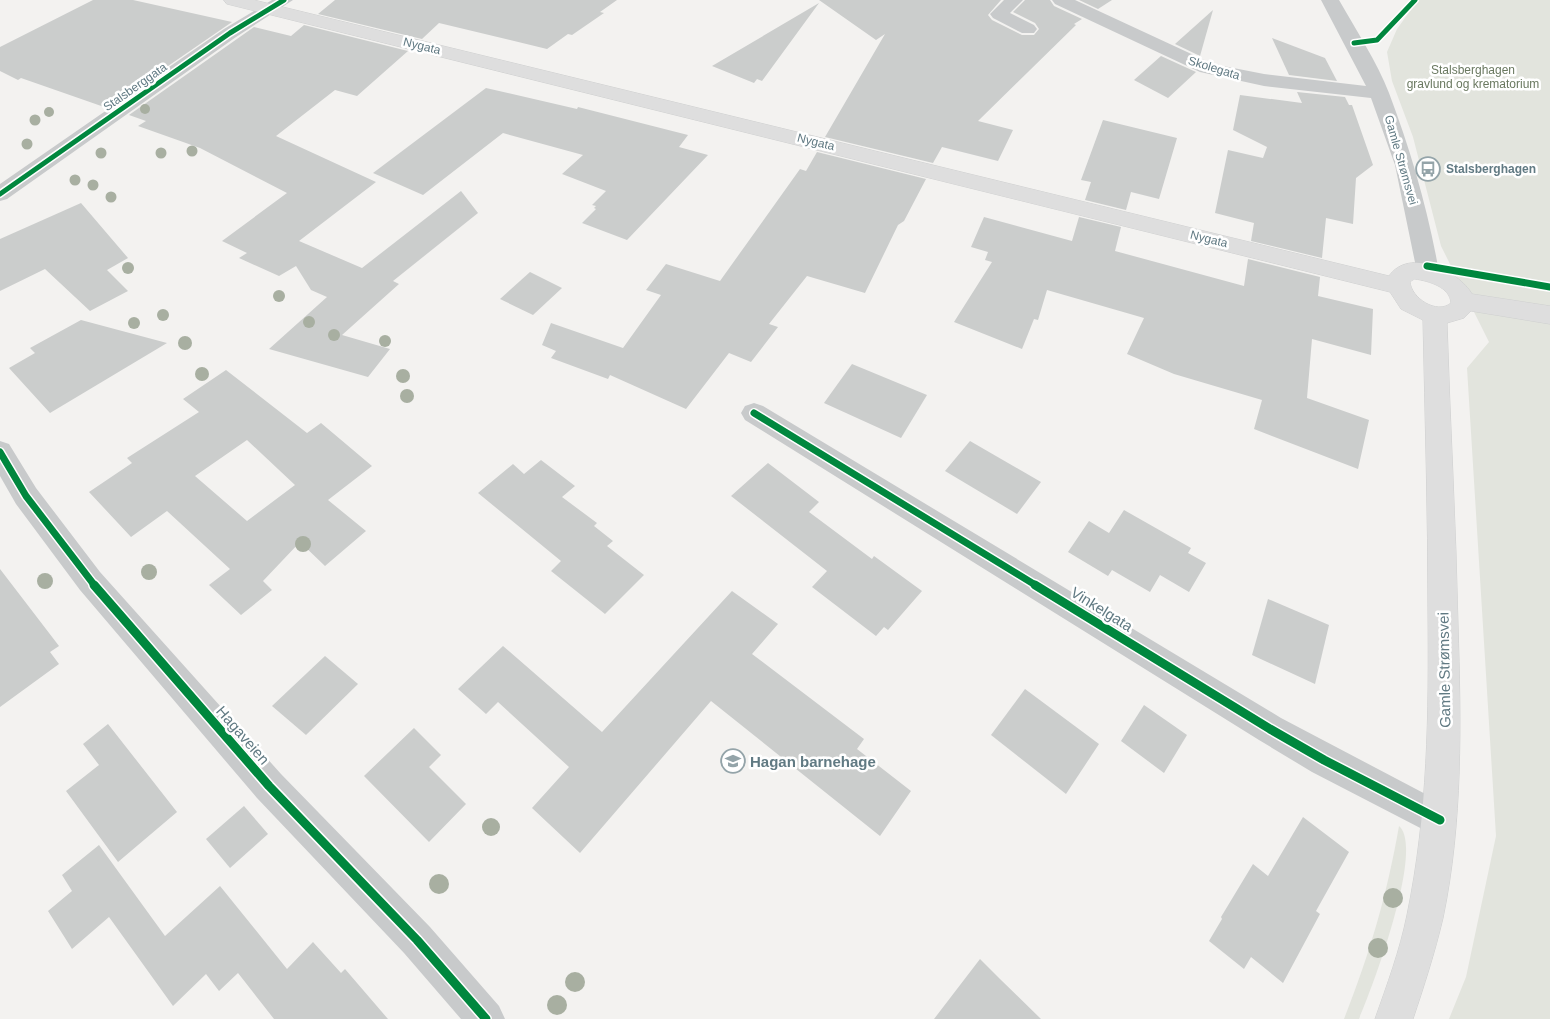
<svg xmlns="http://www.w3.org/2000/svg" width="1550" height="1019" viewBox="0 0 1550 1019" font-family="Helvetica,sans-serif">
  <rect width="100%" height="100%" fill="#f3f2f0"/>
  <!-- green -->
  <g fill="#e2e4dd">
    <polygon points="1418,0 1550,0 1550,1019 1449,1019 1466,977 1496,836 1467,368 1489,342 1441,246 1413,137 1392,81 1387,52 1397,29"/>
    <path d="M1399,826c26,22 -27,163 -40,193h-15c26,-66 43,-124 55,-193z"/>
  </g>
  <!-- building -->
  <g fill="#cbcdcc" fill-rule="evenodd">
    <polygon points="93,0 133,0 232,22 107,108 21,78 18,80 0,71 0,47"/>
    <polygon points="335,0 617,0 600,12 604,13 572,35 568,34 547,49 439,23 422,39 318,14"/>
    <polygon points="819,0 1001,0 988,15 992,20 1022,35 1034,35 1039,29 1035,23 1013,12 1025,0 1050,0 1054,6 1082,19 1074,24 1076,25 978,121 1013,130 998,161 942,147 933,163 825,137 885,34 876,40"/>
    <polygon points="1079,0 1112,0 1098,9"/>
    <polygon points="819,3 762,81 757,79 754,83 712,66"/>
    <polygon points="1213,10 1200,56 1175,44"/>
    <polygon points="304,25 408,51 357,96 335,90 276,136 376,182 299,241 362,268 461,191 478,213 393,281 399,284 342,335 390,349 368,377 269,349 327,297 311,290 296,266 279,276 239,258 247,253 222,241 287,193 200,148 138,126 146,121 129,115 254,27 291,36"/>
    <polygon points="1272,38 1325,58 1337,81 1289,75"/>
    <polygon points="1161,56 1196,72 1168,98 1134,80"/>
    <polygon points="486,88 577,109 578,107 688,135 679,147 708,155 627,240 582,223 596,209 594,208 596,206 592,205 606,191 562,174 583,155 503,133 423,195 373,173"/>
    <polygon points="1297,92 1345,97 1349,105 1352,105 1373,165 1356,178 1353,224 1326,218 1322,258 1251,241 1254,223 1215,213 1228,150 1263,158 1267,147 1233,130 1240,95 1302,103"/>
    <polygon points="1103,120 1177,138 1159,199 1131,192 1126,210 1085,200 1091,182 1081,180"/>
    <polygon points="817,152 926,179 904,221 898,225 865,293 807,276 769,324 778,327 751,362 729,353 686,409 610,375 608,379 551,358 556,351 542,345 551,323 623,348 661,295 646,290 666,264 720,281 800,169 806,171"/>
    <polygon points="81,203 128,258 107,270 128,291 90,311 45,269 0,291 0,239"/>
    <polygon points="984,217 1072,241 1079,217 1121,227 1115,251 1244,286 1248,259 1320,277 1318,296 1373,309 1371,355 1312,339 1307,398 1369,420 1358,469 1254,429 1262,400 1174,374 1127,354 1144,318 1047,290 1038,320 1034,319 1022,349 954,322 992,262 985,260 988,252 971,247"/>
    <polygon points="530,272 562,288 533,315 500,299"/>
    <polygon points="81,320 167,343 50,413 9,368 35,353 30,348"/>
    <polygon points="852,364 927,395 901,438 824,403"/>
    <path d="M226,370l81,63 14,-10 51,43 -44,34 38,31 -41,35 -25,-24 -37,39 9,9 -31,25 -32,-30 21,-16 -63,-58 -36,26 -42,-45 43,-29 -5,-5 72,-46 -16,-13zM247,440l48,45 -48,36 -52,-45z"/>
    <polygon points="970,441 1041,482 1017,514 945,471"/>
    <polygon points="541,460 575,486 562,497 597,523 594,526 613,541 607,546 644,575 605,614 551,571 561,561 478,493 513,464 524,474"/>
    <polygon points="768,463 819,502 809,512 872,559 874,556 922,591 888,630 884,627 876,636 812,587 827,571 731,496"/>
    <polygon points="1124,510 1191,548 1188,553 1206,563 1189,592 1160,575 1150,592 1112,570 1108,576 1068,552 1089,521 1109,533"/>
    <polygon points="0,569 59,646 50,652 59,664 0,707"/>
    <polygon points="732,591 778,624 752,654 864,739 857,749 911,791 880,836 711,701 580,853 532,808 569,767 498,702 486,714 458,689 503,646 602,732"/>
    <polygon points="1268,599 1329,625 1315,684 1252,655"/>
    <polygon points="325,656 358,684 306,735 272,706"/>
    <polygon points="1025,689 1099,744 1066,794 991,735"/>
    <polygon points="1144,705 1187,735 1164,773 1121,741"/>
    <polygon points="108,724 177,812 118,862 66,791 99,765 83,744"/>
    <polygon points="414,728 441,755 429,767 466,804 429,842 364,776"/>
    <polygon points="244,806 268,834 230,868 206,839"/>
    <polygon points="1303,817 1349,852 1316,911 1320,914 1283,983 1251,957 1244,969 1209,941 1222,919 1221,917 1253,864 1268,876"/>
    <polygon points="99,845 165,936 220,886 287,969 313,942 341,973 345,969 388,1019 274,1019 238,973 219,991 206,974 173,1006 109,917 72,949 48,911 72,891 62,875"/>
    <polygon points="980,959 1000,979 1041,1019 934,1019"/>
  </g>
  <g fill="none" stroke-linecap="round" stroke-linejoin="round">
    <!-- major casing -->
    <g stroke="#cfd0d0" stroke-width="1">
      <path id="major" d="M224,0h30l1135,276c20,-29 70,-5 83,18l78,12v18l-79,-13 -7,7 -17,5c3,101 9,201 11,302 3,97 5,197 -15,293 -8,34 -19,68 -30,101h-38c12,-34 25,-69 32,-104 21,-101 22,-202 21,-304 0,-97 -3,-194 -5,-291l-22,-11 -11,-17 -1163,-288zM1415,279c14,2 35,8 36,24 -14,12 -40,-5 -41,-21z"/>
    </g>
    <!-- minor -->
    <g fill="#c8cacb" fill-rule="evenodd">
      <polygon points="272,0 293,0 236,37 7,199 0,201 0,184 224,29"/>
      <polygon points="1004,0 1023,0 1010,13 1034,25 1037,29 1034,33 1022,33 993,18 990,14"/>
      <path d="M1052,0h23l138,64 51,10 102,12 -45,-86h18c17,30 38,62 50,93 22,58 39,117 50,179l-3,6 -8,2 -8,-2 -3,-6 -22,-107 -24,-67 -107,-12 -64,-14 -145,-68z"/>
      <polygon points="754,403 763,406 1281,718 1452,808 1457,820 1452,832 1440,837 1428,832 1312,772 1259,740 745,420 741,413 745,406"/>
      <polygon points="0,441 9,444 36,488 100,572 281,774 430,927 499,1006 505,1019 461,1019 404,953 257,798 80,590 16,504 0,476"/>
    </g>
    <!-- major -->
    <use href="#major" fill="#dedede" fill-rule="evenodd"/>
    <!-- cycleway-far2 casing -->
    <g stroke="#fff" stroke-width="8">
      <g id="cycleway-far2">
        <polyline points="1354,43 1377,40 1415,0"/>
        <polyline points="0,194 230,33 284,0"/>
      </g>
    </g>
    <!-- cycleway-far1 casing -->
    <g stroke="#fff" stroke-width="10">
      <g id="cycleway-far1">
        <polyline points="1427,266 1550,287"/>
        <polyline points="754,413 1037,586"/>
        <polyline points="0,452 26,496 95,586"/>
      </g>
    </g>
    <!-- cycleway casing -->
    <g stroke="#fff" stroke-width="12">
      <g id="cycleway">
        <polyline points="94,585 269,786 417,940 486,1019"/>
        <polyline points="1035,585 1270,729 1324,760 1440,820"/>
      </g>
    </g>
    <!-- cycleway-far2 -->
    <use href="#cycleway-far2" stroke="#00873e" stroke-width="5"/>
    <!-- cycleway-far1 -->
    <use href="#cycleway-far1" stroke="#00873e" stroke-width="7"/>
    <!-- cycleway -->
    <use href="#cycleway" stroke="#00873e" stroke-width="9"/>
  </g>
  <!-- trees -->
  <g fill="#a8afa1">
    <circle cx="145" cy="109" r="5"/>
    <circle cx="49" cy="112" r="5"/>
    <circle cx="35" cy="120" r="5.5"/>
    <circle cx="27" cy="144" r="5.5"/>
    <circle cx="192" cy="151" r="5.5"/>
    <circle cx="101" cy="153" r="5.5"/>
    <circle cx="161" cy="153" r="5.5"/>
    <circle cx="75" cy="180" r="5.5"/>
    <circle cx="93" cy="185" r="5.5"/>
    <circle cx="111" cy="197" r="5.5"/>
    <circle cx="128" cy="268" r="6"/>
    <circle cx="279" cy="296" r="6"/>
    <circle cx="163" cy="315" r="6"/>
    <circle cx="309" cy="322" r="6"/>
    <circle cx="134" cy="323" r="6"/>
    <circle cx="334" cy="335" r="6"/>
    <circle cx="385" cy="341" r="6"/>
    <circle cx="185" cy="343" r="7"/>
    <circle cx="202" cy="374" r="7"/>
    <circle cx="403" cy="376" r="7"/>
    <circle cx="407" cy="396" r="7"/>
    <circle cx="303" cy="544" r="8"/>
    <circle cx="149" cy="572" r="8"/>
    <circle cx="45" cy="581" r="8"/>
    <circle cx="491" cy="827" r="9"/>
    <circle cx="439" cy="884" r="10"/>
    <circle cx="1393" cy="898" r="10"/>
    <circle cx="1378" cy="948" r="10"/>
    <circle cx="575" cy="982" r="10"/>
    <circle cx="557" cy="1005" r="10"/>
  </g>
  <!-- icons -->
  <defs>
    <g id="bus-ring" transform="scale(1.25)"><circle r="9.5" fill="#fff" stroke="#94a4a9" stroke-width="1.5"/><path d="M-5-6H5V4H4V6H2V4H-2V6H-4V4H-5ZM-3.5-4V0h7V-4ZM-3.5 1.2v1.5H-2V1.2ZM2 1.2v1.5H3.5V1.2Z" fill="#94a4a9"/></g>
    <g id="school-ring" transform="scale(1.25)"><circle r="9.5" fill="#fff" stroke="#94a4a9" stroke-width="1.5"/><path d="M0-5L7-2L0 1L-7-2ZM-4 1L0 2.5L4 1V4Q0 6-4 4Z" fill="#94a4a9"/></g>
  </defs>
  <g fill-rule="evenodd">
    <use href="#bus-ring" x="1428" y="169"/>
    <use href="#school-ring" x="733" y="761"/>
  </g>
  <g text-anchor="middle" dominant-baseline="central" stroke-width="5" stroke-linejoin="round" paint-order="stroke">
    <!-- far-street labels -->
    <g font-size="12" fill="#617a83" stroke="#fff">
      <text transform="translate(422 46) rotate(14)">Nygata</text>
      <text transform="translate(1214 68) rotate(17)">Skolegata</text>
      <text transform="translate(135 87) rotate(-35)">Stalsberggata</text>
      <text transform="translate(816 142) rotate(14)">Nygata</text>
      <text transform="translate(1401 160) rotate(74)">Gamle Strømsvei</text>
      <text transform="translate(1209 239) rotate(14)">Nygata</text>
    </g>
    <!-- far-park labels -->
    <g font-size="12" fill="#6a7960" stroke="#fff">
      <text x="1473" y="70">Stalsberghagen<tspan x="1473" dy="14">gravlund og krematorium</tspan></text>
    </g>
    <!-- far-poi labels -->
    <g font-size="12" font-weight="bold" fill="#617a83" stroke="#fff" text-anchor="start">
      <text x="1446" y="169">Stalsberghagen</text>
    </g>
    <!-- street labels -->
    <g font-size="15" fill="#617a83" stroke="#fff">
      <text transform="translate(1102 609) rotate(32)">Vinkelgata</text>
      <text transform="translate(1444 670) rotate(-91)">Gamle Strømsvei</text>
      <text transform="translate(243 735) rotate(49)">Hagaveien</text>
    </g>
    <!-- poi labels -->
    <g font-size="15" font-weight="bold" fill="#617a83" stroke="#fff" text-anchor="start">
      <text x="750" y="761">Hagan barnehage</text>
    </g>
  </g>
</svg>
